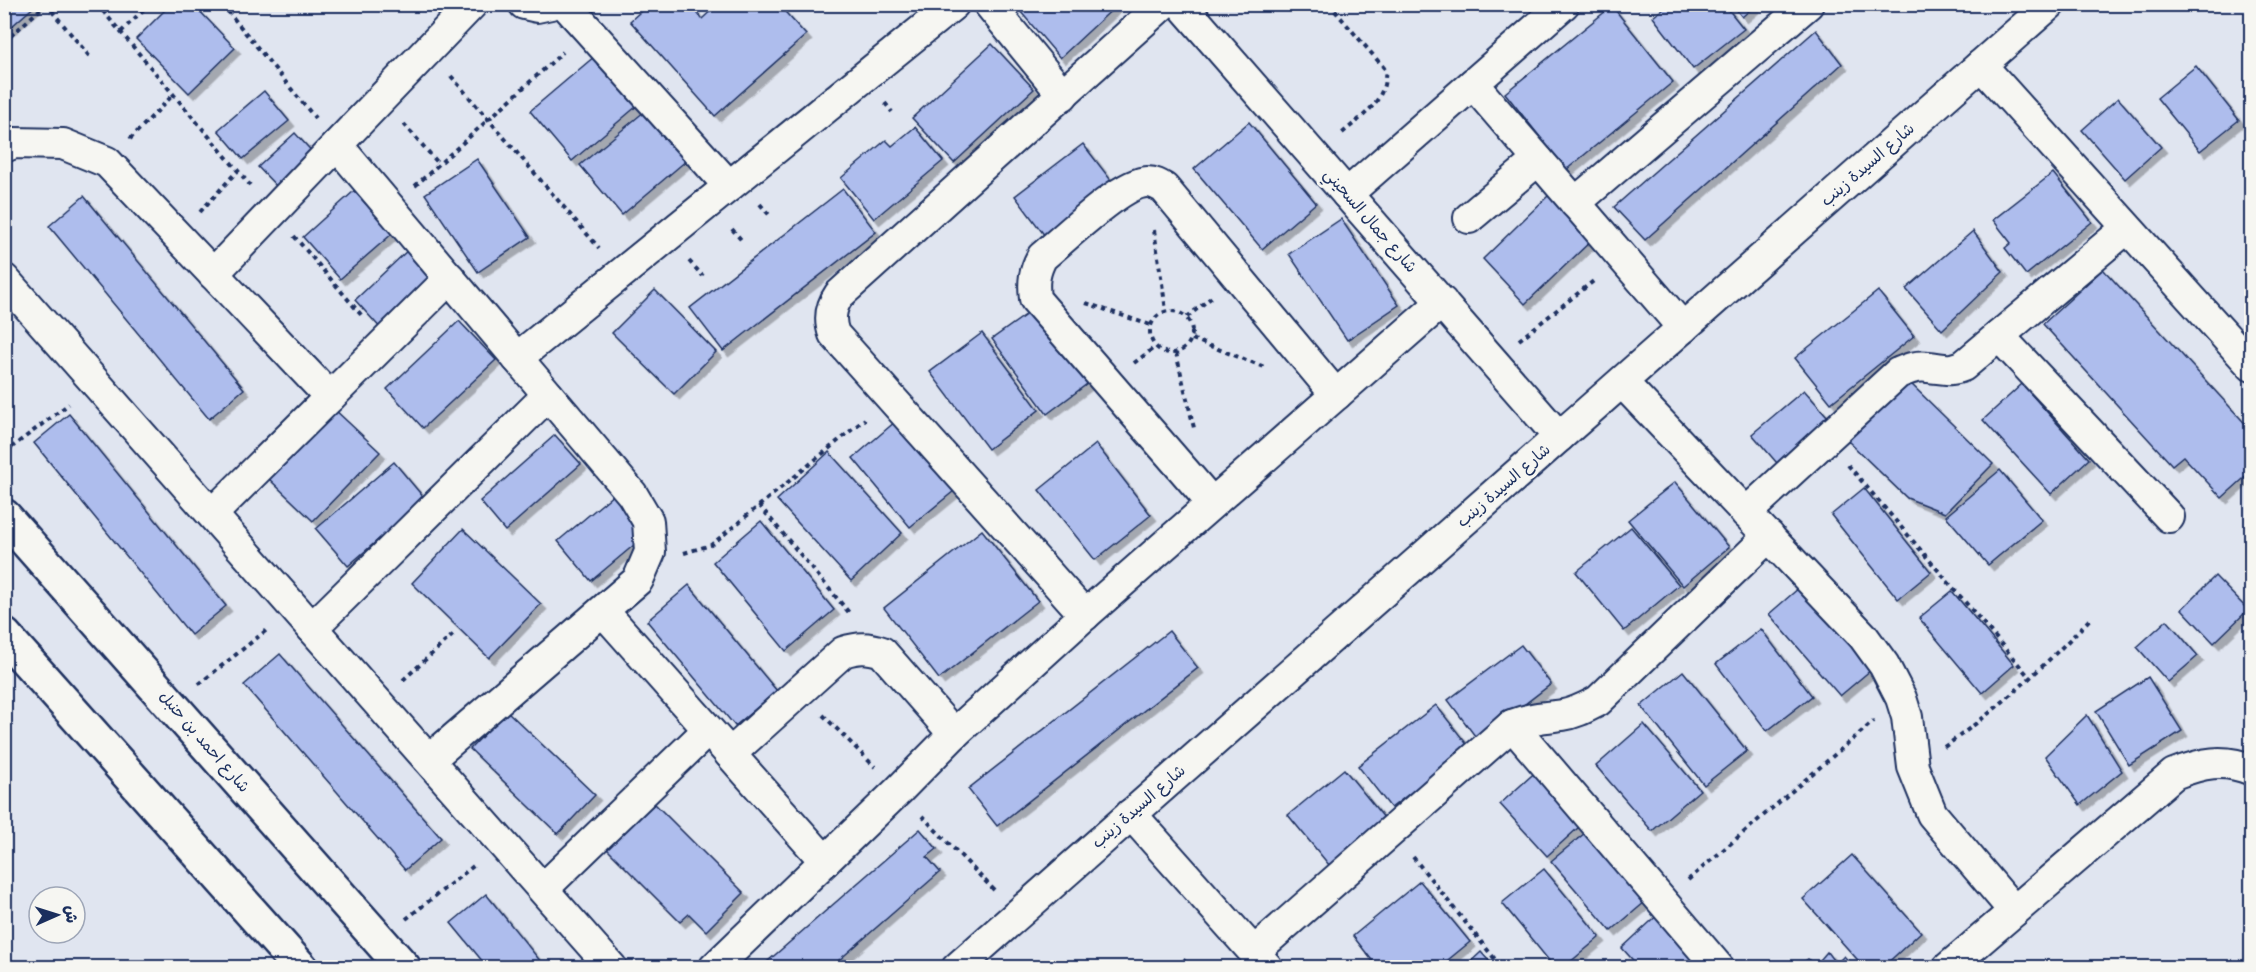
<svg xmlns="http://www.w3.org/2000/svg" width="2256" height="972" viewBox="0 0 2256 972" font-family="'Balsamiq Sans','Playpen Sans Arabic',sans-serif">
  <defs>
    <filter id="shadow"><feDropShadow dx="5.5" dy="5.5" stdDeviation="0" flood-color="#0004"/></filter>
  </defs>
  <rect width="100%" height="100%" fill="#e0e5f0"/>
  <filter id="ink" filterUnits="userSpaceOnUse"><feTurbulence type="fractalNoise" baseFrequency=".0167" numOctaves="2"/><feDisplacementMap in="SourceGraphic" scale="12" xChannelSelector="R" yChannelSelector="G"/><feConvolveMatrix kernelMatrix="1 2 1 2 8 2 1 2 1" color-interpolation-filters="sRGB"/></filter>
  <g filter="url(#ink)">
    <!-- building -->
    <g fill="#aebded" stroke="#1b2f5e" stroke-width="1.5" filter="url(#shadow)">
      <polygon points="4,4 37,4 4,33"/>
      <polygon points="171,4 193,4 235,48 189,93 136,39"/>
      <polygon points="649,4 690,4 702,19 718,4 778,4 806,35 715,116 630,21"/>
      <polygon points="1014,4 1118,4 1060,58"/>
      <polygon points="1669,4 1724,4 1744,29 1693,69 1653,17"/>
      <polygon points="1732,4 1757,4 1742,17"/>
      <polygon points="1612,6 1673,82 1566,170 1505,93"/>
      <polygon points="1816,30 1842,64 1645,240 1614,207"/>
      <polygon points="992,44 1034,89 954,163 912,118"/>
      <polygon points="595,56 637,106 572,161 530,111"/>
      <polygon points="2196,66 2239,120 2200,151 2157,98"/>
      <polygon points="264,91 289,121 243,159 218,130"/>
      <polygon points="2118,98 2161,147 2125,179 2082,130"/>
      <polygon points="645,111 687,160 622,215 580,165"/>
      <polygon points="1249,122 1316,203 1262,249 1194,169"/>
      <polygon points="915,127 943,161 874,219 841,178 886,140 892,146"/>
      <polygon points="295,133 318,158 282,192 258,167"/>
      <polygon points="1083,144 1120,192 1051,244 1015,196"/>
      <polygon points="477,159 530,237 478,272 425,194"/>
      <polygon points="2053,173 2092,222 2026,275 2005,248 2011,243 1993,220"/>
      <polygon points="843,189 876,232 723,351 690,308"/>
      <polygon points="354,191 393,233 340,279 303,237"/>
      <polygon points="1549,195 1592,240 1525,304 1483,259"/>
      <polygon points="84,196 244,389 209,419 49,226"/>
      <polygon points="1341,219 1399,305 1347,340 1289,254"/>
      <polygon points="1973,231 2003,272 1942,330 1906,289"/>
      <polygon points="409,249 439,282 384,332 355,300"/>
      <polygon points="2103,269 2252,431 2252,471 2222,498 2183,456 2172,465 2043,324"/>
      <polygon points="655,290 716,352 674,394 612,333"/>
      <polygon points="1878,291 1914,336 1831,403 1795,358"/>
      <polygon points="1041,304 1095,378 1047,414 992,339"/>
      <polygon points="459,321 496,360 423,428 387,389"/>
      <polygon points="982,333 1039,410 988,449 930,372"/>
      <polygon points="1907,380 1993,464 1945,513 1907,498 1848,441"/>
      <polygon points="2022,384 2089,459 2051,494 1983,420"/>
      <polygon points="1804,390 1835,425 1783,470 1752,434"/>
      <polygon points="333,408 380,452 313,521 267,477"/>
      <polygon points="69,414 226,606 191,635 34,443"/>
      <polygon points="896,421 954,491 910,527 853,458"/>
      <polygon points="555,435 581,464 505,531 480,501"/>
      <polygon points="1096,444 1151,515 1095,560 1039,490"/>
      <polygon points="829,452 902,533 851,581 777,500"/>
      <polygon points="394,462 425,499 348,566 316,529"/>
      <polygon points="2000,470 2042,520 1988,565 1946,516"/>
      <polygon points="1675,482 1729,547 1683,586 1628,520"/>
      <polygon points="1864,488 1931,572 1898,599 1831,515"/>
      <polygon points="613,495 646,535 591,581 558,541"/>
      <polygon points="761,521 834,610 786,651 713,562"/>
      <polygon points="1631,527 1679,585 1624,631 1576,572"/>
      <polygon points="463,529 541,604 489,658 412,583"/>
      <polygon points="982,530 1038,601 939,679 884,608"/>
      <polygon points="2215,576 2248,610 2214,643 2182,609"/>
      <polygon points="1807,581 1878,664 1840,696 1769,614"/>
      <polygon points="689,585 777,691 735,726 647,621"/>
      <polygon points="1952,591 2014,665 1982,693 1919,618"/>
      <polygon points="2167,620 2198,656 2168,682 2137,647"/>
      <polygon points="1761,629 1812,696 1767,731 1716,664"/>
      <polygon points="1169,631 1198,668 997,826 968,789"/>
      <polygon points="1521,645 1551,684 1478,740 1448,700"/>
      <polygon points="280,654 441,838 405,870 244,685"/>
      <polygon points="1683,671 1747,751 1704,785 1641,706"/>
      <polygon points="2148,677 2182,731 2129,765 2096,711"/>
      <polygon points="1436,705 1469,747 1391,808 1358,766"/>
      <polygon points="507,711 595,795 558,834 470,749"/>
      <polygon points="2087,715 2122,771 2080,805 2045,756"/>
      <polygon points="1644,724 1700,790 1652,831 1596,766"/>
      <polygon points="1541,767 1589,818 1547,856 1500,804"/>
      <polygon points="1344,769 1390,825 1334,871 1288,815"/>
      <polygon points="651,800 744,893 706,931 689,914 680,922 605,847"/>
      <polygon points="920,829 937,849 927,857 940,872 830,968 760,968"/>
      <polygon points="1585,833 1645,902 1611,931 1551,861"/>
      <polygon points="1852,855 1921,932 1882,968 1865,968 1803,899"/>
      <polygon points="1544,869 1600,937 1563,968 1555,968 1502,903"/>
      <polygon points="1420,881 1470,942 1438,968 1378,968 1353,936"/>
      <polygon points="486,894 546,968 488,968 451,923"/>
      <polygon points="1664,909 1714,968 1640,968 1622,948"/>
      <polygon points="1481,952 1495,968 1464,968"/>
      <polygon points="1827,952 1836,964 1844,956 1855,968 1795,968 1808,959 1815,966"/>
      <polygon points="1184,959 1193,968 1175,968"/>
    </g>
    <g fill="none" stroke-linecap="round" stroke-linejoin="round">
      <!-- minor casing -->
      <g stroke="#1b2f5e" stroke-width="34">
        <g id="minor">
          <polyline points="524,4 537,7 551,4"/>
          <polyline points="565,4 729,186"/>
          <polyline points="989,4 1063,95"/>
          <polyline points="1181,4 1559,437"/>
          <polyline points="1981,65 2252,366"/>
          <polyline points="1473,84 1683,328"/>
          <polyline points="337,145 632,494 648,521 650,552 638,580 429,760"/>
          <polyline points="4,147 14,143 63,144 107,162 330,397"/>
          <polyline points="1347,194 1564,4"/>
          <polyline points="1575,203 1808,4"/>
          <polyline points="1469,218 1538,160"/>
          <polyline points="213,274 472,4"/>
          <polyline points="4,279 612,968"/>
          <polyline points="1999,336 2169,517"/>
          <polyline points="517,358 954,4"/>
          <polyline points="1622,382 1863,636 1884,665 1901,698 1907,717 1913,767 1932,814 2014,911"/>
          <path d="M1212,503l-177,-204c-2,-17 -1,-27 7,-42 21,-17 80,-75 105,-75 7,0 12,3 17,6l172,207"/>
          <path d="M1746,513l152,-140c10,-4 19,-8 30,-6 15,1 19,5 35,-1l164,-138"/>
          <polyline points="212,514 450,278"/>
          <polyline points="603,611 825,861"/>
          <path d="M1085,615l-251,-281c-5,-14 -4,-26 5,-39l324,-291"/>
          <polyline points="312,628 548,395"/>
          <polyline points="1512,725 1719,968"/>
          <path d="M730,754l113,-102c15,-5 25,-5 39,0l72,82"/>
          <polyline points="1131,814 1267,967"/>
          <polyline points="543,889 708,730"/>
          <path d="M1254,952l258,-227c21,-8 30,-7 51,-10 13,-2 23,-8 35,-14l171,-165"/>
          <polyline points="714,968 898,791 954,734 1085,615 1442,302"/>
          <polyline points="957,968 2050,4"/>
          <path d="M1948,968l226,-194c28,-11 49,-16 78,-4"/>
        </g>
      </g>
      <!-- tertiary casing -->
      <g stroke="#1b2f5e" stroke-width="38">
        <g id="tertiary">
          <polyline points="4,516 404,968"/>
          <polyline points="4,635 301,968"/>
        </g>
      </g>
      <!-- path -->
      <g stroke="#1b2f5e" stroke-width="4" stroke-dasharray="4.5 4.5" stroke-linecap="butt">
        <polyline points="46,4 90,57"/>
        <polyline points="97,4 250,185"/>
        <polyline points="222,4 315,118"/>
        <path d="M1329,4l56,65c3,32 -23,47 -45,66"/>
        <polyline points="121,32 149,4"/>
        <polyline points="4,42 46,4"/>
        <polyline points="451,76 599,248"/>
        <polyline points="885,103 892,112"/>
        <polyline points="404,124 439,164"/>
        <polyline points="130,139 174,94"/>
        <polyline points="415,186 563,52"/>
        <polyline points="760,204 771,217"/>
        <polyline points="200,212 238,170"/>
        <polyline points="732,229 743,242"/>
        <polyline points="1154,230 1166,310"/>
        <polyline points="294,236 363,317"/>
        <polyline points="689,261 703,276"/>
        <polyline points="1086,303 1150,325"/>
        <circle cx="1171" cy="332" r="21"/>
        <polyline points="1187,317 1212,297"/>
        <polyline points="1192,339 1267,368"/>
        <polyline points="1519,340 1596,279"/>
        <polyline points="1176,353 1194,428"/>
        <polyline points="1134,363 1155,347"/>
        <polyline points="4,453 69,404"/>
        <polyline points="1848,465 2031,679"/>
        <polyline points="759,505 851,615"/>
        <polyline points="684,553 711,545 865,419"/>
        <polyline points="403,680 456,632"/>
        <polyline points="199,684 268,629"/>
        <polyline points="823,715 875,767"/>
        <path d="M1944,747c56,-39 99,-80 146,-128"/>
        <polyline points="922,816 994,890"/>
        <polyline points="1413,857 1502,968"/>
        <polyline points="1688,880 1874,721"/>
        <polyline points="406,919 476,864"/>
      </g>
      <!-- minor -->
      <use href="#minor" stroke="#f6f6f2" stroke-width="30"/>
      <!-- tertiary -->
      <use href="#tertiary" stroke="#f6f6f2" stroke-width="33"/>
    </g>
  </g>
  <g text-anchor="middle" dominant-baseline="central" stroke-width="6" stroke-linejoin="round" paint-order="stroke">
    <!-- street labels -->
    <g font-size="16" fill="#1b2f5e" stroke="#f6f6f2">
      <text transform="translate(1868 165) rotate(-41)">شارع السيدة زينب</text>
      <text transform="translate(1370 221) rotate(49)">شارع جمال السحيني</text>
      <text transform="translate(1504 486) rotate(-41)">شارع السيدة زينب</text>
      <text transform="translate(204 742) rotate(49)">شارع احمد بن حنبل</text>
      <text transform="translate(1139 807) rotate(-41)">شارع السيدة زينب</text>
    </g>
  </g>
  <!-- margin -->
  <rect width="2256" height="972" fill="none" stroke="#f6f6f2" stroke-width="24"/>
  <rect x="12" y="12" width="2232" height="948" fill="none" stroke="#1b2f5e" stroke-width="2" filter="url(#ink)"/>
  <!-- north arrow -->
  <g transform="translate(57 915) rotate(87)"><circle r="28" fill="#f6f6f2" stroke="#9ea6b7" stroke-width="1.5"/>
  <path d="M0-4.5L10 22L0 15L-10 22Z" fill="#1b2f5e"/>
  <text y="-9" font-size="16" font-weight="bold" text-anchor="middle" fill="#1b2f5e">ش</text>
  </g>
</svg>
